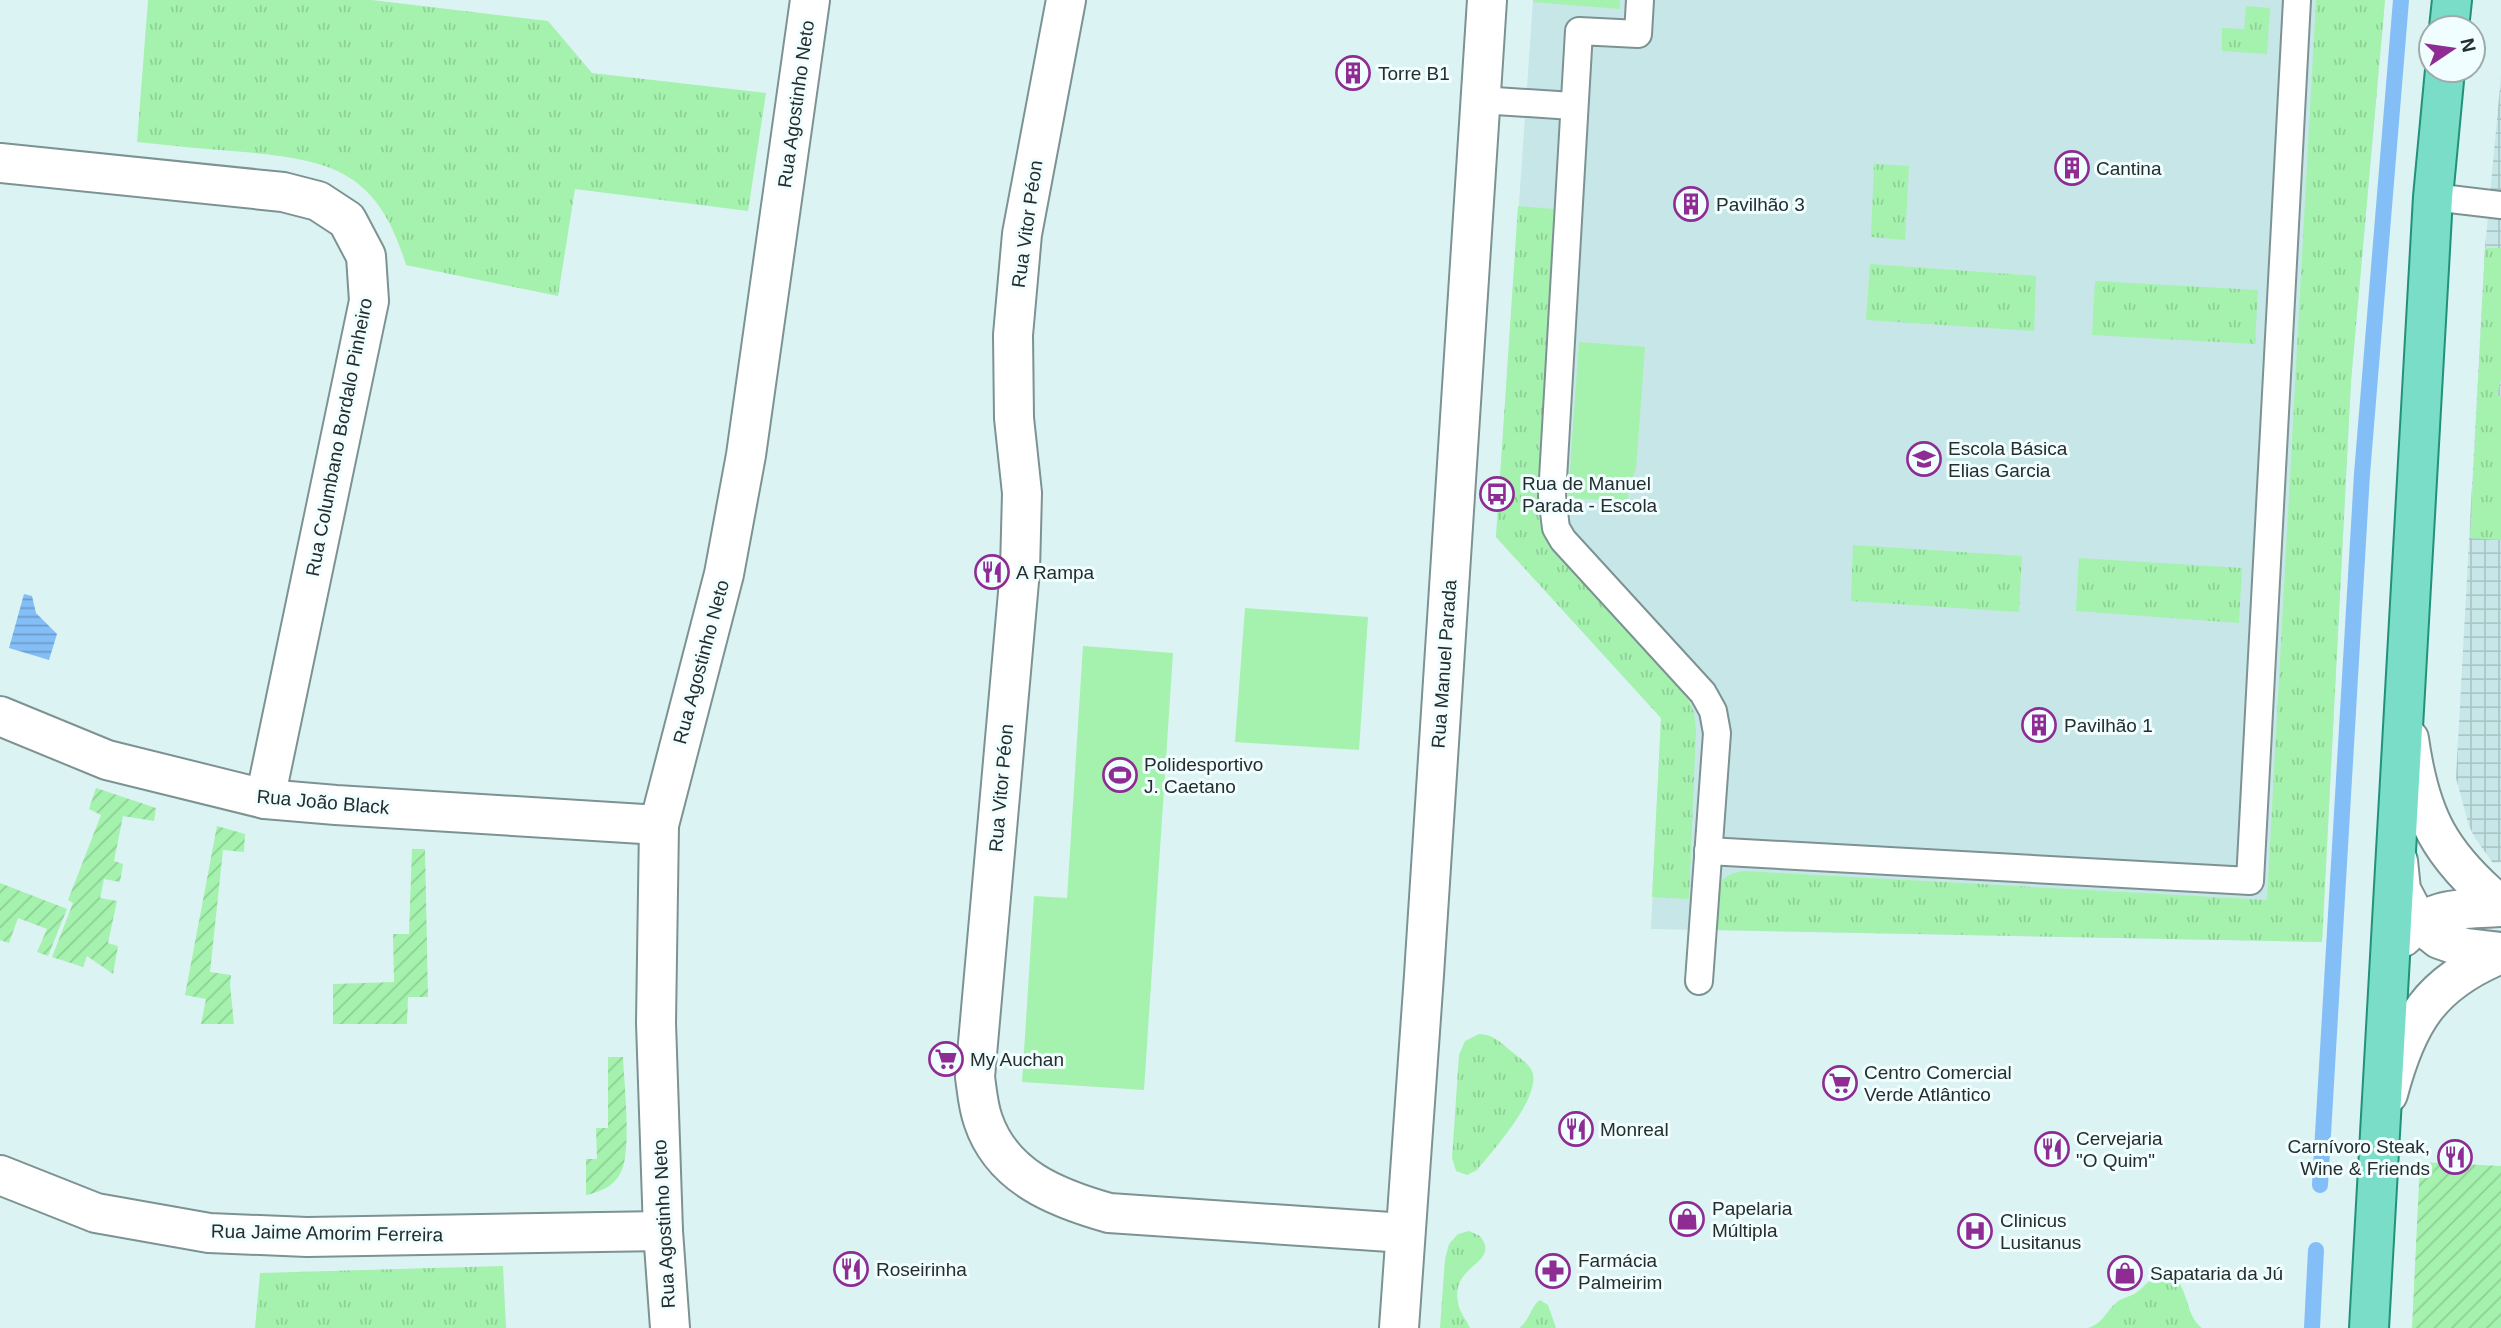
<svg xmlns="http://www.w3.org/2000/svg" width="2501" height="1328" viewBox="0 0 2501 1328" font-family="Arial,sans-serif">
  <defs>
    <pattern id="industrial-grid" width="8" height="8" patternUnits="userSpaceOnUse" patternTransform="scale(1.75)"><rect width="8" height="8" fill="#c7e6e7"/><path d="M0 4h8M4 0v8" fill="none" stroke="#abc6c6"/></pattern>
    <pattern id="grass-tufts" width="24" height="20" patternUnits="userSpaceOnUse" patternTransform="scale(1.75)"><rect width="24" height="20" fill="#a4f2ad"/><path d="M3 7l-1-3M5 7V3M7 7l1-3M15 17l-1-3M17 17v-4M19 17l1-3" fill="none" stroke="#8dd095"/></pattern>
    <pattern id="garden-furrows" width="10" height="10" patternUnits="userSpaceOnUse" patternTransform="scale(1.75)"><rect width="10" height="10" fill="#a4f2ad"/><path d="M-1 1l2-2M0 10L10 0M9 11l2-2" fill="none" stroke="#8dd095"/></pattern>
    <pattern id="water-rules" width="6" height="5" patternUnits="userSpaceOnUse" patternTransform="scale(1.75)"><rect width="6" height="5" fill="#84bef7"/><path d="M0 2.5h6" fill="none" stroke="#6c9bc8"/></pattern>
  </defs>
  <rect width="100%" height="100%" fill="#dcf3f4"/>
  <!-- built -->
  <polygon fill="#c7e6e7" points="1533,0 2385,0 2351,381 2322,942 1651,929 1661,718 1496,537"/>
  <!-- industrial -->
  <polygon fill="url(#industrial-grid)" points="2501,76 2501,862 2493,863 2475,838 2469,826 2456,778 2485,248"/>
  <!-- grass -->
  <g fill="url(#grass-tufts)">
    <path d="M148,0h224l176,21 44,52 174,20 -18,118 -173,-22 -17,107 -152,-31c-28,-93 -73,-105 -162,-113 -36,-3 -72,-6 -107,-10z"/>
    <polygon points="2316,0 2385,0 2351,381 2322,942 1717,930 1719,892 1722,880 1731,874 1744,871 2267,900"/>
    <polygon points="2246,6 2270,8 2267,54 2222,51 2222,28 2244,29"/>
    <polygon points="1874,164 1909,166 1905,240 1871,237"/>
    <polygon points="1518,206 1554,209 1538,510 1541,528 1559,557 1687,697 1694,712 1696,731 1689,899 1652,897 1661,718 1496,537"/>
    <polygon points="2485,248 2501,248 2501,379 2497,396 2501,396 2501,540 2470,538"/>
    <polygon points="1870,264 2036,276 2034,331 1866,320"/>
    <polygon points="2095,281 2258,290 2255,344 2092,335"/>
    <polygon points="1853,545 2022,556 2019,612 1851,601"/>
    <polygon points="2079,558 2242,568 2239,623 2076,611"/>
    <path d="M1479,1034c14,0 22,9 32,17 7,6 16,11 20,18 14,25 -39,82 -54,101l-10,5 -11,-4 -4,-13 7,-103 6,-14z"/>
    <path d="M1469,1231l11,5c22,28 -30,28 -22,66 1,10 8,17 12,26h-30l5,-69 4,-15 9,-10z"/>
    <polygon points="503,1266 506,1328 255,1328 260,1273"/>
    <path d="M2160,1277l19,6c10,15 8,33 23,45h-114c16,-5 17,-16 29,-26 6,-5 14,-5 20,-10 11,-8 8,-11 23,-15z"/>
    <path d="M1540,1300l8,5 8,23h-37c12,-9 12,-23 21,-28z"/>
  </g>
  <!-- park -->
  <g fill="#a4f2ad">
    <polygon points="1533,0 1620,0 1620,9 1533,2"/>
    <polygon points="1579,342 1645,347 1636,469 1630,484 1627,501 1568,498"/>
    <polygon points="1245,608 1368,617 1359,750 1235,742"/>
    <polygon points="1083,646 1173,653 1144,1090 1022,1082 1034,896 1067,898"/>
  </g>
  <!-- garden -->
  <g fill="url(#garden-furrows)">
    <polygon points="96,788 156,808 154,821 123,816 114,861 123,864 120,882 104,879 100,898 117,901 108,943 118,946 113,974 87,956 83,967 52,957 73,903 68,900 101,815 89,809"/>
    <polygon points="217,826 245,834 244,852 223,850 210,972 231,975 230,985 234,1024 201,1024 206,999 185,995"/>
    <polygon points="412,849 425,849 428,997 408,997 407,1024 333,1024 333,984 394,982 393,934 409,934"/>
    <polygon points="0,883 67,909 48,956 37,952 47,929 18,918 9,943 0,940"/>
    <path d="M608,1057h15c1,25 9,95 -2,115 -7,14 -20,20 -35,23v-36h11l-1,-31h12z"/>
    <polygon points="2420,1162 2501,1166 2501,1328 2412,1328"/>
  </g>
  <!-- water -->
  <polygon fill="url(#water-rules)" points="24,594 32,596 36,613 57,634 49,660 9,648"/>
  <g fill="none" stroke-linecap="round" stroke-linejoin="round">
    <!-- stream -->
    <g stroke="#84bef7" stroke-width="16">
      <polyline points="2320,1185 2362,474 2401,0"/>
      <polyline points="2312,1328 2316,1250"/>
    </g>
    <!-- lane casing -->
    <g stroke="#7d9292" stroke-width="30">
      <g id="lane">
        <polyline points="1640,0 1638,34 1579,31 1552,496 1556,528 1563,540 1703,693 1713,711 1717,733 1699,981"/>
        <polyline points="1480,100 1573,106"/>
        <polyline points="2433,197 2501,205"/>
        <polyline points="1708,851 2250,881 2297,0"/>
      </g>
    </g>
    <!-- street casing -->
    <g stroke="#7d9292" stroke-width="42">
      <g id="street">
        <path d="M1066,0l-44,234 -9,101 1,83 8,75 -2,77 -45,507c2,14 3,29 8,43 19,57 73,78 126,93l296,20"/>
        <polyline points="0,163 283,192 318,201 347,220 366,256 369,301 265,799"/>
        <polyline points="0,716 107,760 265,799 336,805 659,825"/>
        <path d="M2409,739c11,78 31,116 92,167"/>
        <polyline points="2398,861 2401,890 2418,922 2439,939 2465,948 2501,952"/>
        <path d="M2403,937c31,-32 57,-27 98,-30"/>
        <path d="M2388,1094c19,-72 42,-111 113,-140"/>
        <polyline points="0,1175 96,1213 209,1233 307,1237 663,1231"/>
        <polyline points="670,1328 663,1231 656,1023 659,825 724,574 746,455 810,0"/>
        <polyline points="1399,1328 1424,975 1487,0"/>
      </g>
    </g>
    <!-- primary casing -->
    <g stroke="#22917a" stroke-width="42">
      <g id="primary">
        <polyline points="2449,28 2452,0"/>
        <polyline points="2369,1328 2433,197 2445,70"/>
      </g>
    </g>
    <!-- lane -->
    <use href="#lane" stroke="#fff" stroke-width="26"/>
    <!-- street -->
    <use href="#street" stroke="#fff" stroke-width="38"/>
    <!-- primary -->
    <use href="#primary" stroke="#79ddc8" stroke-width="38"/>
  </g>
  <!-- icons -->
  <defs>
    <g id="building-ring" transform="scale(1.75)"><circle r="9.5" fill="#f1feff" stroke="#8f2c94" stroke-width="1.5"/><path d="M-4-6H4V6H1V3H-1V6H-4ZM-2.5-4.3h1.7v1.8h-1.7ZM.8-4.3h1.7v1.8H.8ZM-2.5-1h1.7V.8h-1.7ZM.8-1h1.7V.8H.8Z" fill="#8f2c94"/></g>
    <g id="school-ring" transform="scale(1.75)"><circle r="9.5" fill="#f1feff" stroke="#8f2c94" stroke-width="1.5"/><path d="M0-5L7-2L0 1L-7-2ZM-4 1L0 2.5L4 1V4Q0 6-4 4Z" fill="#8f2c94"/></g>
    <g id="bus-ring" transform="scale(1.75)"><circle r="9.5" fill="#f1feff" stroke="#8f2c94" stroke-width="1.5"/><path d="M-5-6H5V4H4V6H2V4H-2V6H-4V4H-5ZM-3.5-4V0h7V-4ZM-3.5 1.2v1.5H-2V1.2ZM2 1.2v1.5H3.5V1.2Z" fill="#8f2c94"/></g>
    <g id="restaurant-ring" transform="scale(1.75)"><circle r="9.5" fill="#f1feff" stroke="#8f2c94" stroke-width="1.5"/><path d="M-5-6h1v4h1v-4h1v4h1v-4h1v5L-1.5 .5V6h-2V.5L-5-1ZM5-6V6H3V1.5H1.5Q1.5-4 5-6Z" fill="#8f2c94"/></g>
    <g id="stadium-ring" transform="scale(1.75)"><circle r="9.5" fill="#f1feff" stroke="#8f2c94" stroke-width="1.5"/><path d="M0-5a6.5 5 0 1 0 0 10a6.5 5 0 1 0 0-10ZM-3.5-1.8h7v3.6h-7Z" fill="#8f2c94"/></g>
    <g id="supermarket-ring" transform="scale(1.75)"><circle r="9.5" fill="#f1feff" stroke="#8f2c94" stroke-width="1.5"/><path d="M-6-5.5h2.5l.6 2H6L4.5 2H-2.5L-4.4-4H-6ZM-1.5 3.2a1.3 1.3 0 1 0 .1 0ZM3 3.2a1.3 1.3 0 1 0 .1 0Z" fill="#8f2c94"/></g>
    <g id="shop-ring" transform="scale(1.75)"><circle r="9.5" fill="#f1feff" stroke="#8f2c94" stroke-width="1.5"/><path d="M-5-2.5h2.3a2.7 3.5 0 0 1 5.4 0H5L5.5 6h-11ZM-1.5-2.5h3a1.5 2.3 0 0 0-3 0Z" fill="#8f2c94"/></g>
    <g id="hospital-ring" transform="scale(1.75)"><circle r="9.5" fill="#f1feff" stroke="#8f2c94" stroke-width="1.5"/><path d="M-5-5h3v3.5h4V-5h3V5h-3V1.5h-4V5h-3Z" fill="#8f2c94"/></g>
    <g id="pharmacy-ring" transform="scale(1.75)"><circle r="9.5" fill="#f1feff" stroke="#8f2c94" stroke-width="1.5"/><path d="M-2-6h4v4h4v4h-4v4h-4v-4h-4v-4h4Z" fill="#8f2c94"/></g>
  </defs>
  <g fill-rule="evenodd">
    <use href="#building-ring" x="1353" y="73"/>
    <use href="#building-ring" x="2072" y="168"/>
    <use href="#building-ring" x="1691" y="204"/>
    <use href="#school-ring" x="1924" y="459"/>
    <use href="#bus-ring" x="1497" y="494"/>
    <use href="#restaurant-ring" x="992" y="572"/>
    <use href="#building-ring" x="2039" y="725"/>
    <use href="#stadium-ring" x="1120" y="775"/>
    <use href="#supermarket-ring" x="946" y="1059"/>
    <use href="#supermarket-ring" x="1840" y="1083"/>
    <use href="#restaurant-ring" x="1576" y="1129"/>
    <use href="#restaurant-ring" x="2052" y="1149"/>
    <use href="#restaurant-ring" x="2455" y="1157"/>
    <use href="#shop-ring" x="1687" y="1219"/>
    <use href="#hospital-ring" x="1975" y="1231"/>
    <use href="#restaurant-ring" x="851" y="1269"/>
    <use href="#pharmacy-ring" x="1553" y="1271"/>
    <use href="#shop-ring" x="2125" y="1273"/>
  </g>
  <g text-anchor="middle" dominant-baseline="central" stroke-width="6" stroke-linejoin="round" paint-order="stroke">
    <!-- poi labels -->
    <g font-size="19" fill="#252d2d" stroke="#f1feff" text-anchor="start">
      <text x="1378" y="73">Torre B1</text>
      <text x="2096" y="168">Cantina</text>
      <text x="1716" y="204">Pavilhão 3</text>
      <text x="1948" y="448">Escola Básica<tspan x="1948" dy="22">Elias Garcia</tspan></text>
      <text x="1522" y="483">Rua de Manuel<tspan x="1522" dy="22">Parada - Escola</tspan></text>
      <text x="1016" y="572">A Rampa</text>
      <text x="2064" y="725">Pavilhão 1</text>
      <text x="1144" y="764">Polidesportivo<tspan x="1144" dy="22">J. Caetano</tspan></text>
      <text x="970" y="1059">My Auchan</text>
      <text x="1864" y="1072">Centro Comercial<tspan x="1864" dy="22">Verde Atlântico</tspan></text>
      <text x="1600" y="1129">Monreal</text>
      <text x="2076" y="1138">Cervejaria<tspan x="2076" dy="22">"O Quim"</tspan></text>
      <text x="2430" y="1146" text-anchor="end">Carnívoro Steak,<tspan x="2430" dy="22">Wine &amp; Friends</tspan></text>
      <text x="1712" y="1208">Papelaria<tspan x="1712" dy="22">Múltipla</tspan></text>
      <text x="2000" y="1220">Clinicus<tspan x="2000" dy="22">Lusitanus</tspan></text>
      <text x="1578" y="1260">Farmácia<tspan x="1578" dy="22">Palmeirim</tspan></text>
      <text x="876" y="1269">Roseirinha</text>
      <text x="2150" y="1273">Sapataria da Jú</text>
    </g>
    <!-- street labels -->
    <g font-size="19" fill="#252d2d" stroke="#f1feff">
      <text transform="translate(796 104) rotate(-82)">Rua Agostinho Neto</text>
      <text transform="translate(1027 224) rotate(-82)">Rua Vitor Péon</text>
      <text transform="translate(339 437) rotate(-79)">Rua Columbano Bordalo Pinheiro</text>
      <text transform="translate(701 662) rotate(-75)">Rua Agostinho Neto</text>
      <text transform="translate(1444 664) rotate(-86)">Rua Manuel Parada</text>
      <text transform="translate(1001 788) rotate(-85)">Rua Vitor Péon</text>
      <text transform="translate(323 802) rotate(5)">Rua João Black</text>
      <text transform="translate(664 1224) rotate(-93)">Rua Agostinho Neto</text>
      <text transform="translate(327 1233) rotate(1)">Rua Jaime Amorim Ferreira</text>
    </g>
  </g>
  <!-- north arrow -->
  <g transform="translate(2452 49) rotate(77)"><circle r="33" fill="#f1feff" stroke="#9faaab" stroke-width="2"/>
  <path d="M0-5L12 26L0 18L-12 26Z" fill="#8f2c94"/>
  <text y="-10" font-size="19" font-weight="bold" text-anchor="middle" fill="#252d2d">N</text>
  </g>
</svg>
